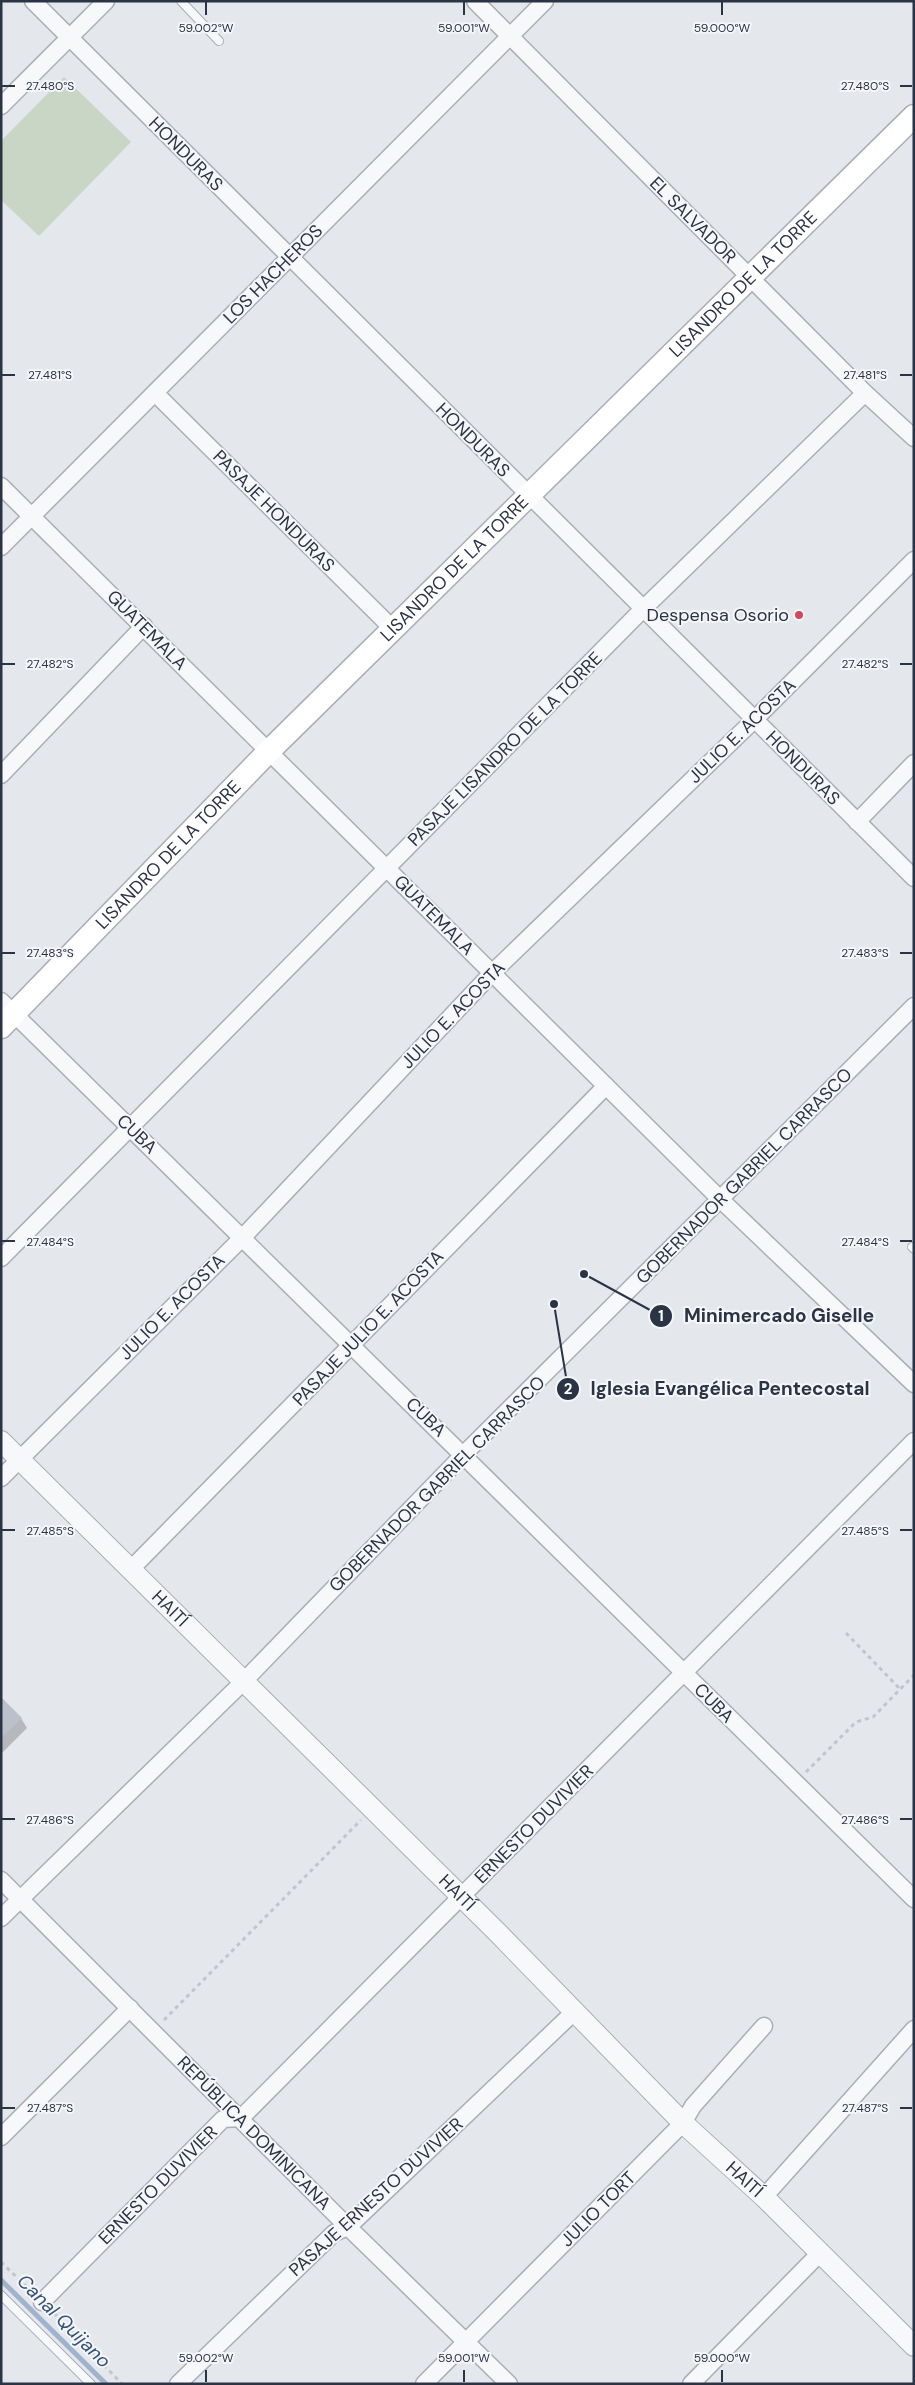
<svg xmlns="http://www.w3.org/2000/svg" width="915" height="2385" viewBox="0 0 915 2385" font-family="'DM Sans',sans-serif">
  <rect width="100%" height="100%" fill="#e4e7ec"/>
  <!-- green -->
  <polygon fill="#c9d6c5" points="64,77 131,142 39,236 1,200 1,141"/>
  <!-- shadow -->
  <polygon fill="#0003" points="1,1699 21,1718 27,1728 1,1754"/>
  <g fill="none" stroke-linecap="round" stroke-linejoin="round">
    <!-- stream -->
    <polyline stroke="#9fb4cc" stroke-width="5" points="1,2280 106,2384"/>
  </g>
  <!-- building -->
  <polygon fill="#bbc0ca" points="1,1697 22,1718 1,1738"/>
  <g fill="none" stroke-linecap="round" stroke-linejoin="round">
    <!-- service casing -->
    <g stroke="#a9aeb7" stroke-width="10">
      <g id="service">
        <polyline points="181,1 219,41"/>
        <polyline points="912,1247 914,1249"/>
        <polyline points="1,2295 91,2384"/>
      </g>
    </g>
    <!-- minor casing -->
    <g stroke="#a9aeb7" stroke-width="19">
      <g id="minor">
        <polyline points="33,1 914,878"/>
        <polyline points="475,1 865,393 914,438"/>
        <polyline points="1,106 106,1"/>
        <polyline points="155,393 393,629"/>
        <polyline points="1,486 721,1200 914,1384"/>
        <polyline points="1,547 545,1"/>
        <polyline points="1,775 144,626"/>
        <polyline points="857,822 914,763"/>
        <polyline points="1,1001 914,1899"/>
        <polyline points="1,1258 643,609 865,393"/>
        <polyline points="1,1478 243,1237 492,973 754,720 914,560"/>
        <polyline points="130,1570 606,1086"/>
        <polyline points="1,1880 348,2227 509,2384"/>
        <polyline points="1,1918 243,1682 464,1454 914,1006"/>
        <polyline points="1,2137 130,2008"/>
        <polyline points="764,2197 914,2029"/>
        <polyline points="42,2302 223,2119 241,2118 914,1441"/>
        <polyline points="178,2384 334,2233 348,2227 575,2011"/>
        <polyline points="424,2384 683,2123 693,2106 764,2026"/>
        <polyline points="691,2384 821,2252"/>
      </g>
    </g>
    <!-- tertiary casing -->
    <g stroke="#a9aeb7" stroke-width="22">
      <g id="tertiary">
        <path id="s1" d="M1,1441l496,491 186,191 81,74 150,149"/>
      </g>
    </g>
    <!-- secondary casing -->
    <g stroke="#a9aeb7" stroke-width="25">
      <g id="secondary">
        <path id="s2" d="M1,1027l268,-276 645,-635"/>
      </g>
    </g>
    <!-- path -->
    <g stroke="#c2c5cb" stroke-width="3" stroke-dasharray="4 4" stroke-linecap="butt">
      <polyline points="846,1633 900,1689"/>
      <polyline points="806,1772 856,1722 873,1717 914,1675"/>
      <polyline points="164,2020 361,1820"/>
      <polyline points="1,2262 31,2291"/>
      <polyline points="54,2313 122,2384"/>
    </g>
    <!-- service -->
    <use href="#service" stroke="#f7f8fa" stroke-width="8"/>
    <!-- minor -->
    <use href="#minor" stroke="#f7f8fa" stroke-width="16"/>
    <!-- tertiary -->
    <use href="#tertiary" stroke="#f7f8fa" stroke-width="20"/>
    <!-- secondary -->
    <use href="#secondary" stroke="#fff" stroke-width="22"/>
  </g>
  <!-- ticks -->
  <path fill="none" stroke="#2b3445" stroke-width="2" d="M206,2v13M464,2v13M722,2v13M2,86h13M900,86h12M2,375h13M900,375h12M2,664h13M900,664h12M2,953h13M900,953h12M2,1241h13M900,1241h12M2,1530h13M900,1530h12M2,1819h13M900,1819h12M2,2108h13M900,2108h12M206,2370v12M464,2370v12M722,2370v12"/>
  <!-- markers -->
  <circle fill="#d1495b" stroke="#f4f6f9" stroke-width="2" cx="799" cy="615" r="5"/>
  <g text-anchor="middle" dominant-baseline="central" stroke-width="4" stroke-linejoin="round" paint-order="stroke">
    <!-- street labels -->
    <g font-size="18" fill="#2b3445" stroke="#f4f6f9">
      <text transform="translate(186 154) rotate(45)">HONDURAS</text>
      <text transform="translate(693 220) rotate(45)">EL SALVADOR</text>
      <text transform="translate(273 274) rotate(-45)">LOS HACHEROS</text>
      <text stroke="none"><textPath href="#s2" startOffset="1050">LISANDRO DE LA TORRE</textPath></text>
      <text transform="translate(473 440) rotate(45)">HONDURAS</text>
      <text transform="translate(274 511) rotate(45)">PASAJE HONDURAS</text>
      <text stroke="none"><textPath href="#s2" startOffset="645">LISANDRO DE LA TORRE</textPath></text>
      <text transform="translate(147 630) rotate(45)">GUATEMALA</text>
      <text transform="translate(742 731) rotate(-44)">JULIO E. ACOSTA</text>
      <text transform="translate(505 749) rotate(-45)">PASAJE LISANDRO DE LA TORRE</text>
      <text transform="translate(803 768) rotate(45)">HONDURAS</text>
      <text stroke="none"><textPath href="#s2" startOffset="240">LISANDRO DE LA TORRE</textPath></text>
      <text transform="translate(434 915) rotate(45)">GUATEMALA</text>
      <text transform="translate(453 1015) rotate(-46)">JULIO E. ACOSTA</text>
      <text transform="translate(137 1134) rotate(44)">CUBA</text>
      <text transform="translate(744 1176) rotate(-45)">GOBERNADOR GABRIEL CARRASCO</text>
      <text transform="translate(172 1307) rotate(-45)">JULIO E. ACOSTA</text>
      <text transform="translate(368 1328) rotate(-46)">PASAJE JULIO E. ACOSTA</text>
      <text transform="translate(426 1417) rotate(44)">CUBA</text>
      <text transform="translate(437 1484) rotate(-45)">GOBERNADOR GABRIEL CARRASCO</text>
      <text stroke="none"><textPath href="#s1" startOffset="238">HAITÍ</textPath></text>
      <text transform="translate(714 1703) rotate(45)">CUBA</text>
      <text transform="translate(534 1824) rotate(-45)">ERNESTO DUVIVIER</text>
      <text stroke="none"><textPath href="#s1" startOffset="642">HAITÍ</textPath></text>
      <text transform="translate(254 2133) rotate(45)">REPÚBLICA DOMINICANA</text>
      <text stroke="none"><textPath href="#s1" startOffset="1048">HAITÍ</textPath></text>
      <text transform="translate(158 2185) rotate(-45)">ERNESTO DUVIVIER</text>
      <text transform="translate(376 2197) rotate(-42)">PASAJE ERNESTO DUVIVIER</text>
      <text transform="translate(598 2209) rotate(-45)">JULIO TORT</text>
    </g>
    <!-- poi labels -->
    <g font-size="18" fill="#2b3445" stroke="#f4f6f9" text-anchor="end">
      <text x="789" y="615">Despensa Osorio</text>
    </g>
    <!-- water labels -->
    <g font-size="19" font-style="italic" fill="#34527a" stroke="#f4f6f9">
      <text transform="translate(64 2321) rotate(45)">Canal Quijano</text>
    </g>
  </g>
  <g font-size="12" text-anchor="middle" fill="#2b3445" stroke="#f4f6f9" stroke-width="4" stroke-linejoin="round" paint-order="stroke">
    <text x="206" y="32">59.002°W</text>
    <text x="464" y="32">59.001°W</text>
    <text x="722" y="32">59.000°W</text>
    <text x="50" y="90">27.480°S</text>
    <text x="865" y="90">27.480°S</text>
    <text x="50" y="379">27.481°S</text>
    <text x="865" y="379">27.481°S</text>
    <text x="50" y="668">27.482°S</text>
    <text x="865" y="668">27.482°S</text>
    <text x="50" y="957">27.483°S</text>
    <text x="865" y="957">27.483°S</text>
    <text x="50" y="1246">27.484°S</text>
    <text x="865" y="1246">27.484°S</text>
    <text x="50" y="1535">27.485°S</text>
    <text x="865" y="1535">27.485°S</text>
    <text x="50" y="1824">27.486°S</text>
    <text x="865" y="1824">27.486°S</text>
    <text x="50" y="2112">27.487°S</text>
    <text x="865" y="2112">27.487°S</text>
    <text x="206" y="2362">59.002°W</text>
    <text x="464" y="2362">59.001°W</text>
    <text x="722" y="2362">59.000°W</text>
  </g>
  <!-- callouts -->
  <path fill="none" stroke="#2b3445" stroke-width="2" d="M584 1274L661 1316M554 1304L568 1389"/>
  <g fill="#2b3445" stroke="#f4f6f9" stroke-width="2">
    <circle cx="584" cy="1274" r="5"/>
    <circle cx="554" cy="1304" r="5"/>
    <circle cx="661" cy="1316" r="12"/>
    <circle cx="568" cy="1389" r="12"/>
  </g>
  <g font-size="15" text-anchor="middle" font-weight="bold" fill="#fff">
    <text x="661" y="1321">1</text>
    <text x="568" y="1394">2</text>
  </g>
  <g font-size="19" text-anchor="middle" font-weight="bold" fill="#2b3445" stroke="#f4f6f9" stroke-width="4" stroke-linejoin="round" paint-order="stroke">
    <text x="779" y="1322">Minimercado Giselle</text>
    <text x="730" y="1395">Iglesia Evangélica Pentecostal</text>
  </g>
  <!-- border -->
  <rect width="915" height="2385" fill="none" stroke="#2b3445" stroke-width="5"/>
</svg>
